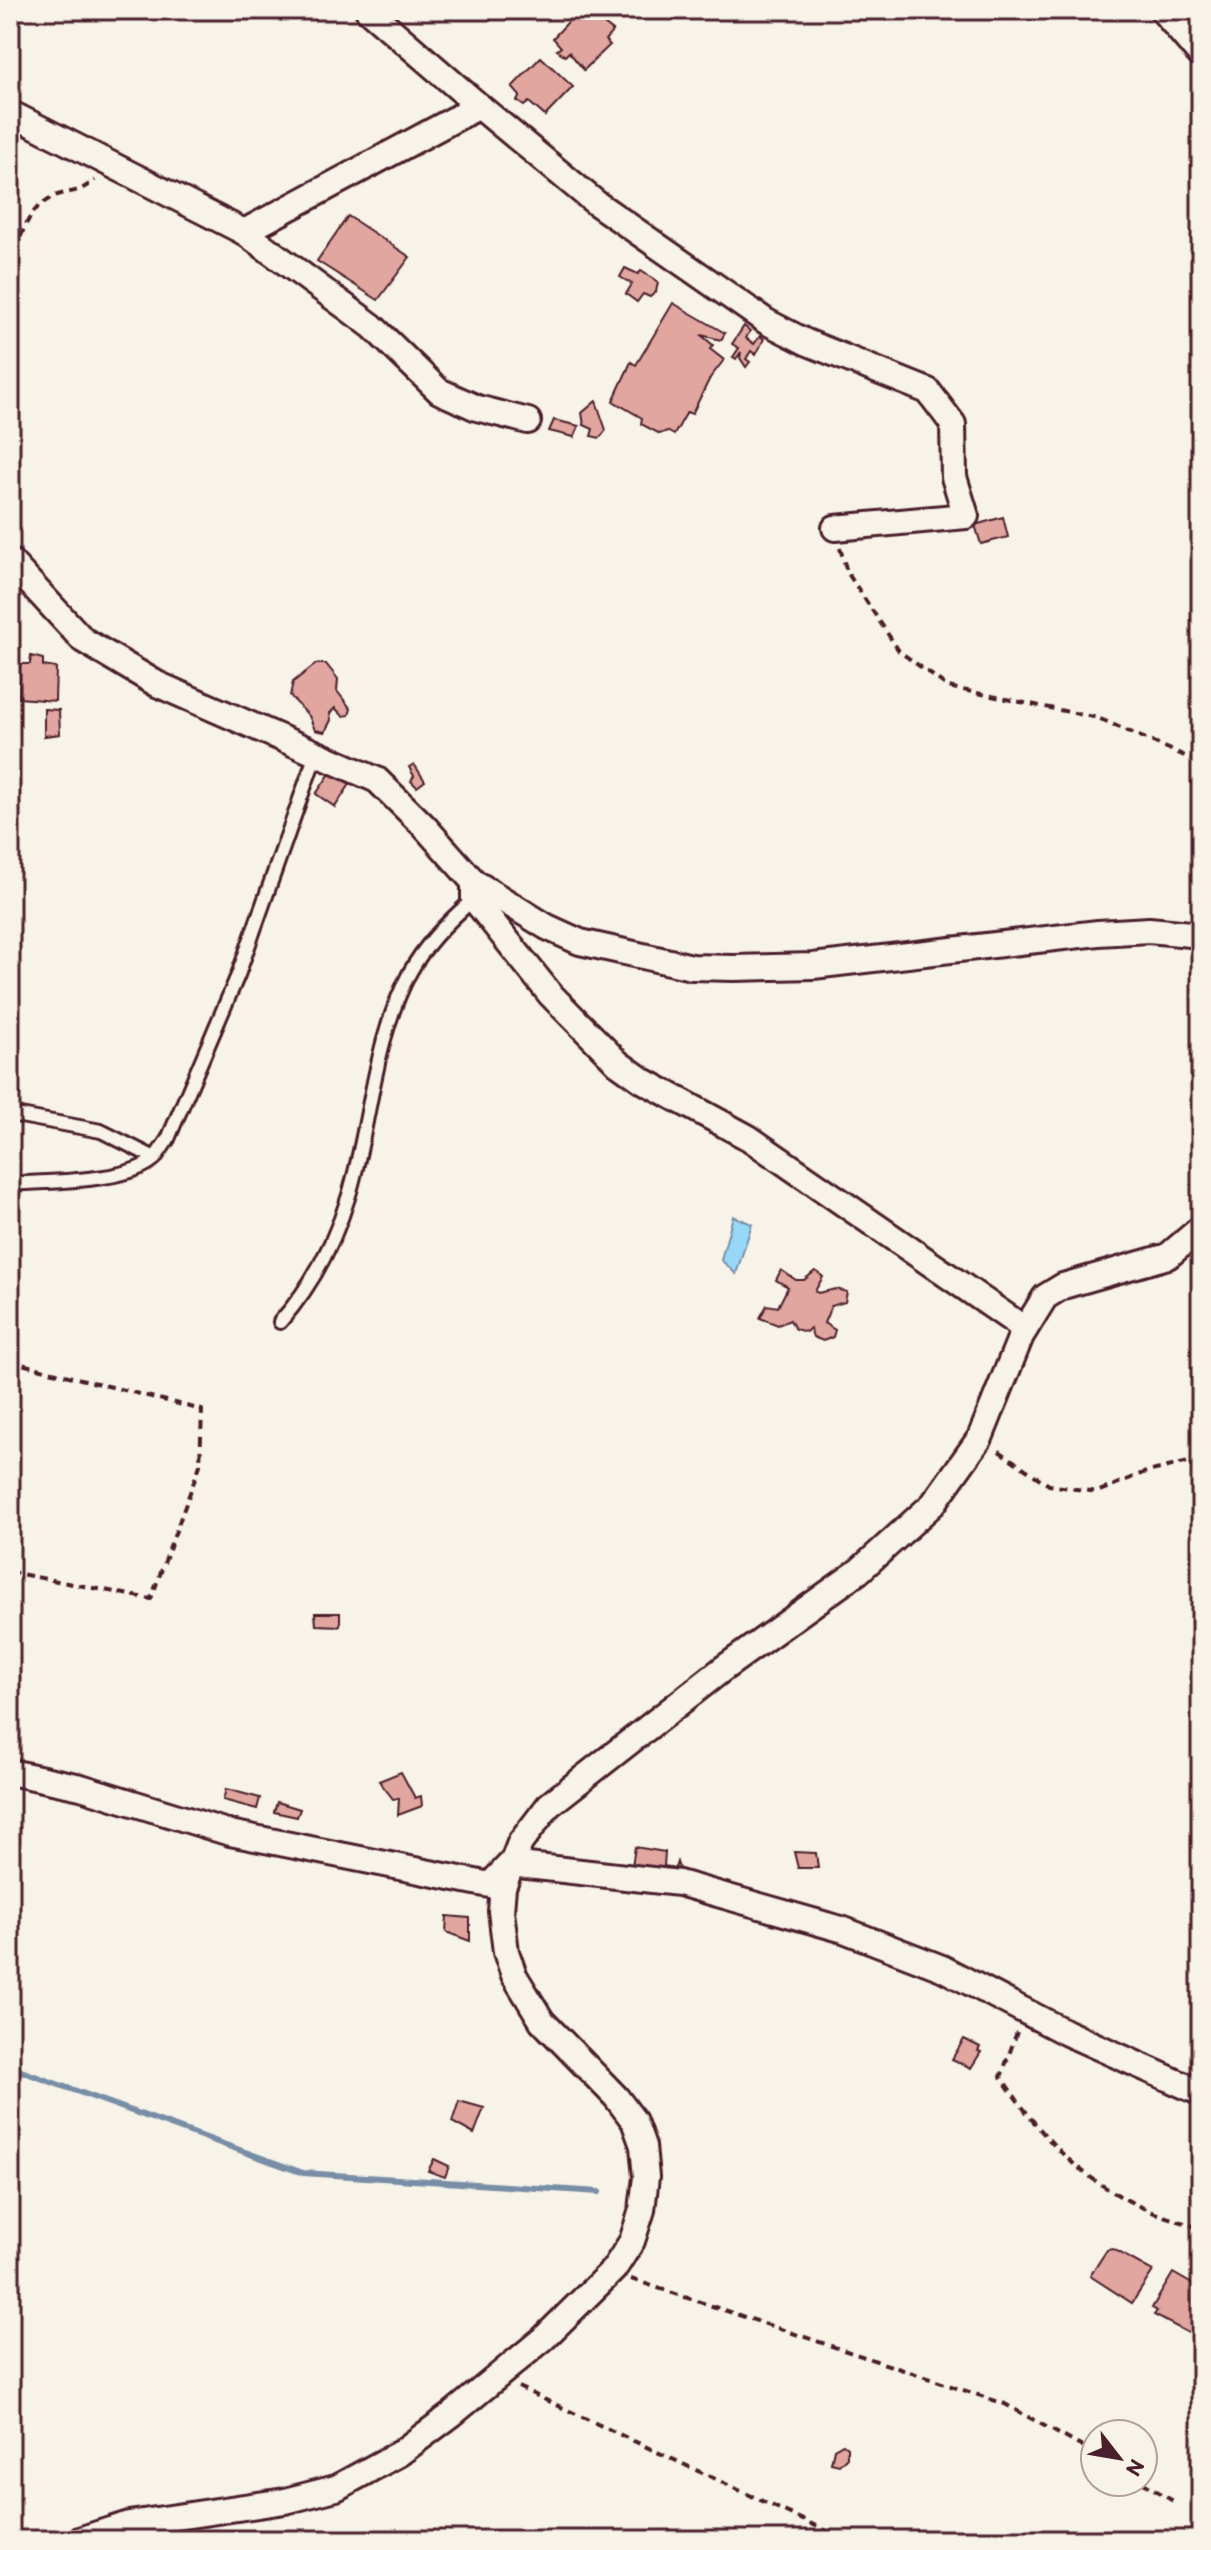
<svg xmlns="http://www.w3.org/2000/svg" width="1211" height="2550" viewBox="0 0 1211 2550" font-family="Itim,sans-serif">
  <rect width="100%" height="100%" fill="#f7f3e8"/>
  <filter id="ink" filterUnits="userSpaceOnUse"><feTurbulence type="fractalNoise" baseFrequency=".0125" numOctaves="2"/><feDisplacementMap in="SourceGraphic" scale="16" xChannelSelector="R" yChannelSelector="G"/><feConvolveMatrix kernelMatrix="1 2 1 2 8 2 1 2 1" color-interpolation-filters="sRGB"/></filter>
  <g filter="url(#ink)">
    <!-- water -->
    <polygon fill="#97d8f8" stroke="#788ea6" stroke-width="2" points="733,1216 752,1224 736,1274 721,1260"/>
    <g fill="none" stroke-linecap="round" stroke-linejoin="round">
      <!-- stream -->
      <polyline stroke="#788ea6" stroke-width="6" points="10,2067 303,2173 599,2192"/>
    </g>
    <!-- building -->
    <g fill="#e0a69f" stroke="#4a1f2b" stroke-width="2">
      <polygon points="579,10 586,10 613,31 605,40 610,45 584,70 569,52 565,56 557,50 561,47 553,38"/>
      <polygon points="541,57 573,87 545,116 529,102 524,106 517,101 520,96 512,87"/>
      <polygon points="348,216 410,257 378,300 317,261"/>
      <polygon points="625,268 638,274 641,271 658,282 656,292 650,297 643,294 637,302 626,294 632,284 620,277"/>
      <polygon points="673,303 725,333 721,340 701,335 713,345 710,349 724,360 710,378 692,414 687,412 674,435 667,431 660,434 641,424 642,418 613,401 631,362 636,365"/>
      <polygon points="744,326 750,331 746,338 754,344 760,336 764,339 756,355 751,351 746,359 750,362 746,367 740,358 741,352 736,359 733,357 739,348 732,344"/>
      <polygon points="596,401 606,430 600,438 591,436 593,429 584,425 582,413"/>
      <polygon points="554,420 579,426 574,437 549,431"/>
      <polygon points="1003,517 1008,537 981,544 975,525"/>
      <polygon points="31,656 43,659 43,666 56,668 55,701 19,698 20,664 30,664"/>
      <polygon points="316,664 326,664 338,679 337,691 351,709 349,715 343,716 335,708 330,713 331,720 325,732 315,730 309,716 290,696 293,682"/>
      <polygon points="44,709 59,710 60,734 44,736"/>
      <polygon points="414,764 425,781 417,787 411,781 414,776 409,767"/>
      <polygon points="331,772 350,784 335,807 316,794"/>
      <polygon points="781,1270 796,1280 804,1280 815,1271 819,1273 823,1277 815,1291 818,1293 836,1289 847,1292 845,1302 831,1306 824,1323 835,1330 833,1337 823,1341 813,1337 810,1328 806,1332 795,1329 790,1320 778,1325 760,1318 767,1305 778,1307 788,1287 776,1280"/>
      <polygon points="315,1613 340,1613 340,1626 316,1625"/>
      <polygon points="401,1772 415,1798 421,1796 422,1806 398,1815 399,1798 393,1799 379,1781"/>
      <polygon points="226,1789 260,1798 257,1809 223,1800"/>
      <polygon points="277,1802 300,1809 297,1817 274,1812"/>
      <polygon points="635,1847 665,1852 664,1866 675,1868 677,1862 681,1875 632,1866"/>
      <polygon points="794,1852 816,1853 818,1868 798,1868"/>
      <polygon points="447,1916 470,1918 470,1941 446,1932"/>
      <polygon points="964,2039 980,2047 978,2051 981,2052 971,2068 952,2059"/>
      <polygon points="459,2101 484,2108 474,2134 452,2122"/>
      <polygon points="434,2159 449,2166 445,2177 428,2171"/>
      <polygon points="1113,2249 1153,2271 1132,2303 1090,2276 1107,2250"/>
      <polygon points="1173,2273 1194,2285 1201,2279 1201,2321 1192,2335 1154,2315 1157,2311 1152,2308"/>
      <polygon points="843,2444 847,2447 847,2457 839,2465 831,2463 834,2449"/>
    </g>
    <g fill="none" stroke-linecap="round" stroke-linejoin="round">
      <!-- service casing -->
      <g stroke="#4a1f2b" stroke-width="18">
        <g id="service">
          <polyline points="10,1114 101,1131 155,1158 168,1139 238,975 316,754"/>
          <path d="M10,1184c36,-3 120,-1 145,-26"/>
          <path d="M280,1322c32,-36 55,-81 69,-127 22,-74 24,-153 61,-223 16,-29 39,-52 64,-73"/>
        </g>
      </g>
      <!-- minor casing -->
      <g stroke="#4a1f2b" stroke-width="30">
        <g id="minor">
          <polyline points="368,10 479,106"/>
          <polyline points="10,113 244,232 372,326 439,391 477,408 528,421"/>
          <polyline points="244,232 479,106 596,203 767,322 806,342 928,391 953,424 954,477 966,516 835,528"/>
          <polyline points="10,561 83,640 157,684 377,780 424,826 474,882 547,927 580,942 692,967 734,968 813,966 1098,933 1149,930 1201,935"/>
          <polyline points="474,882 474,899 550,994 618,1063 642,1080 749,1138 1025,1329"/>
          <polyline points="10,1772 81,1787 230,1833 490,1885 510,1864 679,1883 844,1930 942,1968 1067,2033 1201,2093"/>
          <polyline points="79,2540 129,2524 285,2501 336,2488 400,2453 451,2415 544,2338 614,2269 632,2241 642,2210 646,2177 643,2146 634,2121 616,2097 542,2021 514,1975 506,1952 501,1911 503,1887 520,1843 549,1805 724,1668 859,1571 933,1504 980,1438 1021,1336 1045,1297 1063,1286 1168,1256 1201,1228"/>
        </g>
      </g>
      <!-- tertiary casing -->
      <g stroke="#4a1f2b" stroke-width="36">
        <polyline id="tertiary" points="1166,10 1201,51"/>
      </g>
      <!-- path -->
      <g stroke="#4a1f2b" stroke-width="4" stroke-dasharray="8 6" stroke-linecap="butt">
        <path d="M10,263c12,-24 14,-50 39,-64 16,-10 25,-2 46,-19"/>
        <polyline points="840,548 847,572 899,651 948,687 1098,718 1201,763"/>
        <polyline points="10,1361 202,1410 200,1465 151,1599 10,1572"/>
        <polyline points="999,1451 1049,1485 1097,1492 1143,1473 1201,1459"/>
        <path d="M1017,2032l-16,45c43,62 73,98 142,131 19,9 39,13 58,21"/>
        <polyline points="631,2279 1005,2404 1095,2454"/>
        <polyline points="518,2387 846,2540"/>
        <polyline points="1142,2482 1173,2501"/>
      </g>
      <!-- service -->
      <use href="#service" stroke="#f7f3e8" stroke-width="12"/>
      <!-- minor -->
      <use href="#minor" stroke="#f7f3e8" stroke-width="24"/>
      <!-- tertiary -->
      <use href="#tertiary" stroke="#f7f3e8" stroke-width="30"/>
    </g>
  </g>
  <!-- margin -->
  <rect width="1211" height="2550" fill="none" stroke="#f7f3e8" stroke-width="40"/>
  <rect x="20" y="20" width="1171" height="2510" fill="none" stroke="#4a1f2b" stroke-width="3" filter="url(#ink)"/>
  <!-- north arrow -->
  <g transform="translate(1119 2458) rotate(121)"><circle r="38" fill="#f7f3e8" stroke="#b29e9c" stroke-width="2"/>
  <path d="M0-6L14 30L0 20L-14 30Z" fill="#4a1f2b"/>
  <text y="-12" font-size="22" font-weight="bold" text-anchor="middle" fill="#4a1f2b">N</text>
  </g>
</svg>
